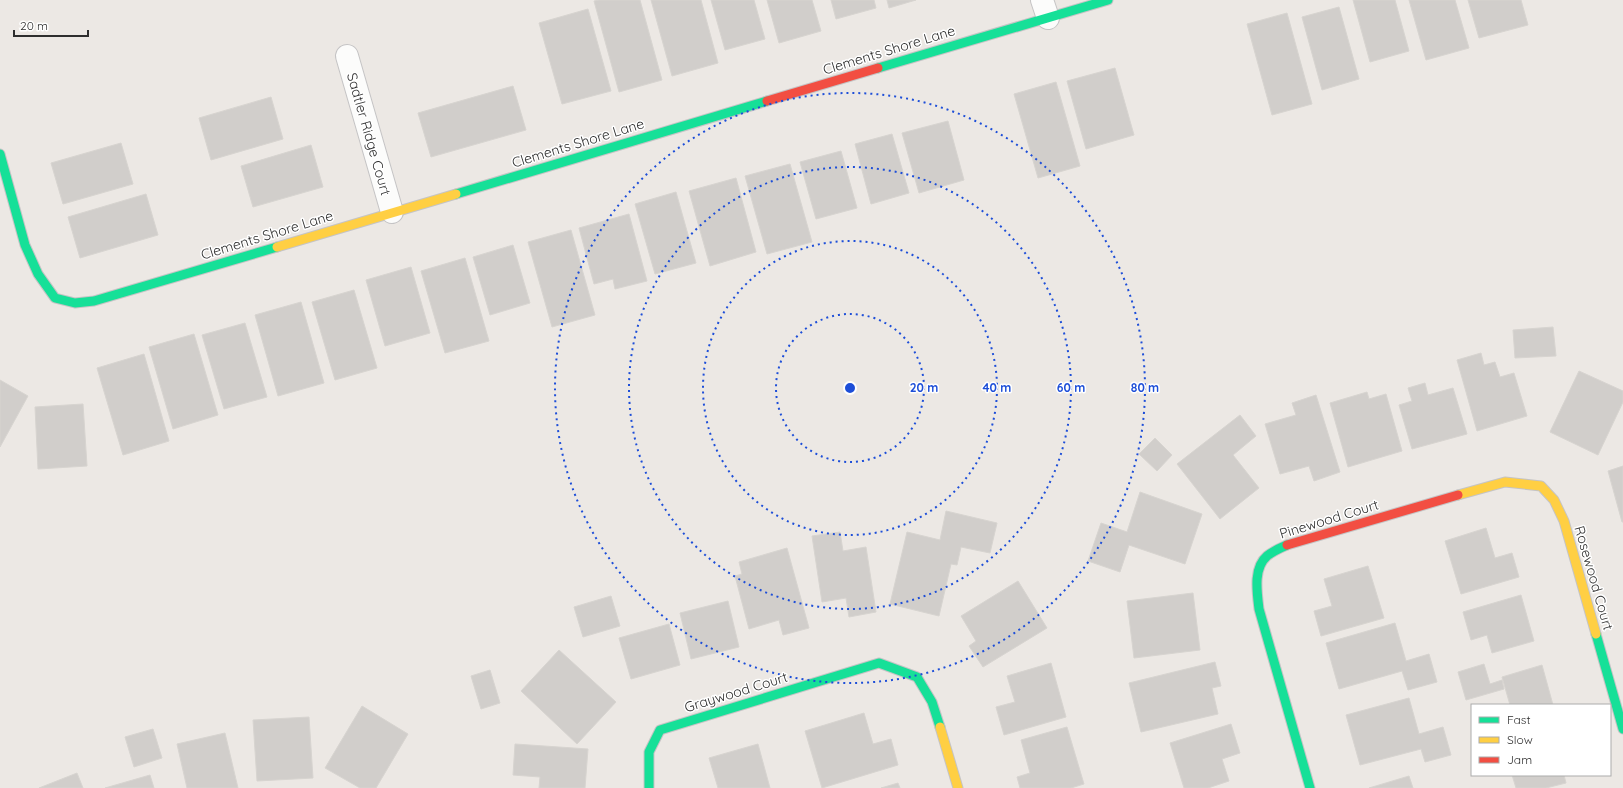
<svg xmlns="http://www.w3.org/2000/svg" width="1623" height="788" viewBox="0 0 1623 788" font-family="Quicksand,sans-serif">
  <rect width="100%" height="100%" fill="#ece8e4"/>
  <!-- building -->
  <g fill="#d1cecb" stroke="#d7d4d0">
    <polygon points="599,0 640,0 662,80 619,92 594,1"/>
    <polygon points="651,0 701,0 718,63 672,76"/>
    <polygon points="711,0 754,0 765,39 725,50"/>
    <polygon points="767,0 812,0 821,31 779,43"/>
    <polygon points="831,0 874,0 876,8 836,19"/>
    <polygon points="887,0 916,0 889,8"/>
    <polygon points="1353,0 1395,0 1409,51 1370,62"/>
    <polygon points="1409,0 1455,0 1469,48 1426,60"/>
    <polygon points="1468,0 1521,0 1528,25 1479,38"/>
    <polygon points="1339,7 1359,79 1322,90 1302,17"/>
    <polygon points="588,9 611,91 562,104 539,23"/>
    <polygon points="1287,13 1312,104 1272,115 1247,24"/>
    <polygon points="1115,68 1134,135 1086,149 1067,81"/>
    <polygon points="1056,82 1080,166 1038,178 1014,94"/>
    <polygon points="513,86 526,130 431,157 418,113"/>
    <polygon points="271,97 283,139 211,160 199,118"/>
    <polygon points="948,121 964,180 919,193 902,133"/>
    <polygon points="892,134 909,193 871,204 855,144"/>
    <polygon points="121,143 133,184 63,204 51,163"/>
    <polygon points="311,145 323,187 253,207 241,166"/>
    <polygon points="841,151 857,208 816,219 800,162"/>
    <polygon points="790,164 812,242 767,254 745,176"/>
    <polygon points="736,178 756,252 710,266 689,191"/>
    <polygon points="676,192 696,263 655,274 635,204"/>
    <polygon points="146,194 158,235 80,258 68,217"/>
    <polygon points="629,214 647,281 615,289 613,279 594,284 579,228"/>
    <polygon points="571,230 595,315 552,327 528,242"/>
    <polygon points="513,245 530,303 490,315 473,257"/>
    <polygon points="465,258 489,341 445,353 421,271"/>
    <polygon points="411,267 430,333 385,346 366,280"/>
    <polygon points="354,290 377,368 335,380 312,302"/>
    <polygon points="301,302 324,383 278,396 255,315"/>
    <polygon points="245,323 267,397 224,409 202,335"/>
    <polygon points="1553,327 1556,356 1515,358 1513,330"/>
    <polygon points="194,334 218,415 173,429 149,347"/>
    <polygon points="1481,353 1484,365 1495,362 1500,377 1514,373 1527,416 1477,431 1457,360"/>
    <polygon points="144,354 169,441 123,455 97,368"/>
    <polygon points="1579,371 1623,391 1623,402 1598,455 1550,432"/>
    <polygon points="0,380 28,396 0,447"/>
    <polygon points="1425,383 1428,395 1453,388 1467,434 1412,449 1399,405 1412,401 1408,388"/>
    <polygon points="1367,392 1369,399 1386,394 1402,451 1348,467 1330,403"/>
    <polygon points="1316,395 1340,472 1314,481 1309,466 1280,474 1265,424 1296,415 1292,403"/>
    <polygon points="83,404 87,466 38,469 35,407"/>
    <polygon points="1240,415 1256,436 1233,455 1259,488 1220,519 1177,464"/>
    <polygon points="1155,438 1172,455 1157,471 1139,454"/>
    <polygon points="1623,466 1623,522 1622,522 1608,471"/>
    <polygon points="1140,492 1202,514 1185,564 1129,545 1120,572 1088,561 1101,523 1127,532"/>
    <polygon points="946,511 997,523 990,553 961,547 957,565 951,564 939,616 890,604 907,532 940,540"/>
    <polygon points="1486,528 1495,558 1512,553 1519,577 1461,594 1445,541"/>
    <polygon points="840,532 843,551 866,547 876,612 849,617 846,598 822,602 812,536"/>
    <polygon points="787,548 809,628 783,635 779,620 749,629 735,576 742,574 739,562"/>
    <polygon points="1368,566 1384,618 1321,636 1314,611 1332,606 1324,579"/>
    <polygon points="1018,581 1047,628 983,667 969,646 976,641 961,616"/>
    <polygon points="1193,593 1200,650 1134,658 1127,601"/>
    <polygon points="1521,595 1534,641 1492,653 1487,635 1471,640 1463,612"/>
    <polygon points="611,596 620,626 583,637 574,607"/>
    <polygon points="728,601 739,647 691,659 680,613"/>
    <polygon points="1395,623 1406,661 1429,654 1437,682 1408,690 1402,671 1339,689 1326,643"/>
    <polygon points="669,624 680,665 631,679 619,638"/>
    <polygon points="559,650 616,702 577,744 521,691"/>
    <polygon points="1215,662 1221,686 1212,688 1218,714 1141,732 1129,683"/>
    <polygon points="1051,663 1066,717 1004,735 996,707 1015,702 1007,676"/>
    <polygon points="1484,664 1490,684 1502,680 1504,689 1466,700 1458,672"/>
    <polygon points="1542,665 1553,705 1510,705 1502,677"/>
    <polygon points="490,670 500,703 481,709 471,676"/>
    <polygon points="1409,698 1419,734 1443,727 1451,755 1425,762 1421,749 1360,765 1346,715"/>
    <polygon points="362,706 408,734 376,788 360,788 325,768"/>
    <polygon points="864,713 873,744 891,739 898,765 822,788 805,731"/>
    <polygon points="309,717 313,778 257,781 253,720"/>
    <polygon points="1231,724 1240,753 1222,759 1229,781 1208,788 1184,788 1170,743"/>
    <polygon points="1067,727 1084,784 1071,788 1020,788 1017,777 1030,773 1021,740"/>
    <polygon points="153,729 162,758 134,767 125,737"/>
    <polygon points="225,733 238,788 187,788 177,744"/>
    <polygon points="515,744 588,749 585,788 539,788 540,777 513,775"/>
    <polygon points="758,744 770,788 718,788 709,758"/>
    <polygon points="77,773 83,788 39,788"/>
    <polygon points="150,775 154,788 105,788"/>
    <polygon points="1512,775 1564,775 1566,783 1546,788 1516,788"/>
    <polygon points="1409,776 1413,788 1369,788"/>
    <polygon points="898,783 900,788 881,788"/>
  </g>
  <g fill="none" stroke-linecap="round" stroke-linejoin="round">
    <!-- street casing -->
    <g stroke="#c5c4c5" stroke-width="24">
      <g id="street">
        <polyline points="1042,0 1048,18"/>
        <polyline points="347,56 392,212"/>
      </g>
    </g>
    <!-- fast casing -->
    <g stroke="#c5c4c5" stroke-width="11">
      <g id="fast">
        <polyline points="878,68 1108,0"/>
        <polyline points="0,154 25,245 38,274 55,298 75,303 94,301 277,247"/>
        <polyline points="456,194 767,101"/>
        <path d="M1287,545c-7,3 -14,6 -20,11 -14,12 -10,36 -8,53l51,179"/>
        <polyline points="1596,634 1623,729"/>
        <polyline points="649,788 649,752 660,730 879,663 917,677 932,702 940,727"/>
      </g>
    </g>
    <!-- slow casing -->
    <g stroke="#c5c4c5" stroke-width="11">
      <g id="slow">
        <polyline points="277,247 456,194"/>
        <polyline points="1458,495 1505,482 1541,486 1554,500 1564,521 1596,634"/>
        <polyline points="940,727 958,788"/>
      </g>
    </g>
    <!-- jam casing -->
    <g stroke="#c5c4c5" stroke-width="11">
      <g id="jam">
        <polyline points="767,101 878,68"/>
        <polyline points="1287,545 1458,495"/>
      </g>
    </g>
    <!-- street -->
    <use href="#street" stroke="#fcfcfb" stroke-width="22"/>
    <!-- fast -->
    <use href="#fast" stroke="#16e098" stroke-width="9"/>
    <!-- slow -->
    <use href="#slow" stroke="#ffcf43" stroke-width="9"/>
    <!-- jam -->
    <use href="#jam" stroke="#f24e42" stroke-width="9"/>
  </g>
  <!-- distance rings -->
  <g fill="none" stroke="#1d4ed8" stroke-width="2" stroke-dasharray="2 4">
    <circle cx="850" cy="388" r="74"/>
    <circle cx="850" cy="388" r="147"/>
    <circle cx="850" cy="388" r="221"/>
    <circle cx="850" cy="388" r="295"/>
  </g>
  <g text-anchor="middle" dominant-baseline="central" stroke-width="3" stroke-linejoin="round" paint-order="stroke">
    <!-- street labels -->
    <g font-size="14" fill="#2e2e2e" stroke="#fff">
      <text transform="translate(889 50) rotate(-17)">Clements Shore Lane</text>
      <text transform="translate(369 134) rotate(74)">Sadtler Ridge Court</text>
      <text transform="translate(578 143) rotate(-17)">Clements Shore Lane</text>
      <text transform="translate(267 235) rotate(-17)">Clements Shore Lane</text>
      <text transform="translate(1329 519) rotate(-17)">Pinewood Court</text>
      <text transform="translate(1594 578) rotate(74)">Rosewood Court</text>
      <text transform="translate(736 692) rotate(-17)">Graywood Court</text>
    </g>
  </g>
  <circle cx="850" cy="388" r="6" fill="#1d4ed8" stroke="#fff" stroke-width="2"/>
  <g font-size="12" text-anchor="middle" font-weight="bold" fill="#1d4ed8" stroke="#fff" stroke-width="3" stroke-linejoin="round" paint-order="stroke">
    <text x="924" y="392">20 m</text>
    <text x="997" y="392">40 m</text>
    <text x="1071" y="392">60 m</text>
    <text x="1145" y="392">80 m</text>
  </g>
  <!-- legend -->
  <rect x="1471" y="704" width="140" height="72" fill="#ffffff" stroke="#ababab"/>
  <rect x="1479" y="717" width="20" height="6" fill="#16e098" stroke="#ababab"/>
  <text x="1507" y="724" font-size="12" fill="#2e2e2e">Fast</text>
  <rect x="1479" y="737" width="20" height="6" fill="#ffcf43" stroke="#ababab"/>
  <text x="1507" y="744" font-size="12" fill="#2e2e2e">Slow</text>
  <rect x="1479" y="757" width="20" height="6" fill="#f24e42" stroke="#ababab"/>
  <text x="1507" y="764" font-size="12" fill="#2e2e2e">Jam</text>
  <!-- scale -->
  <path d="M14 30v6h74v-6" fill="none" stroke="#2e2e2e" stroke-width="2"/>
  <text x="20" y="30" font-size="12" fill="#2e2e2e" stroke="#ffffff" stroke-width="3" paint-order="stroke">20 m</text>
</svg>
